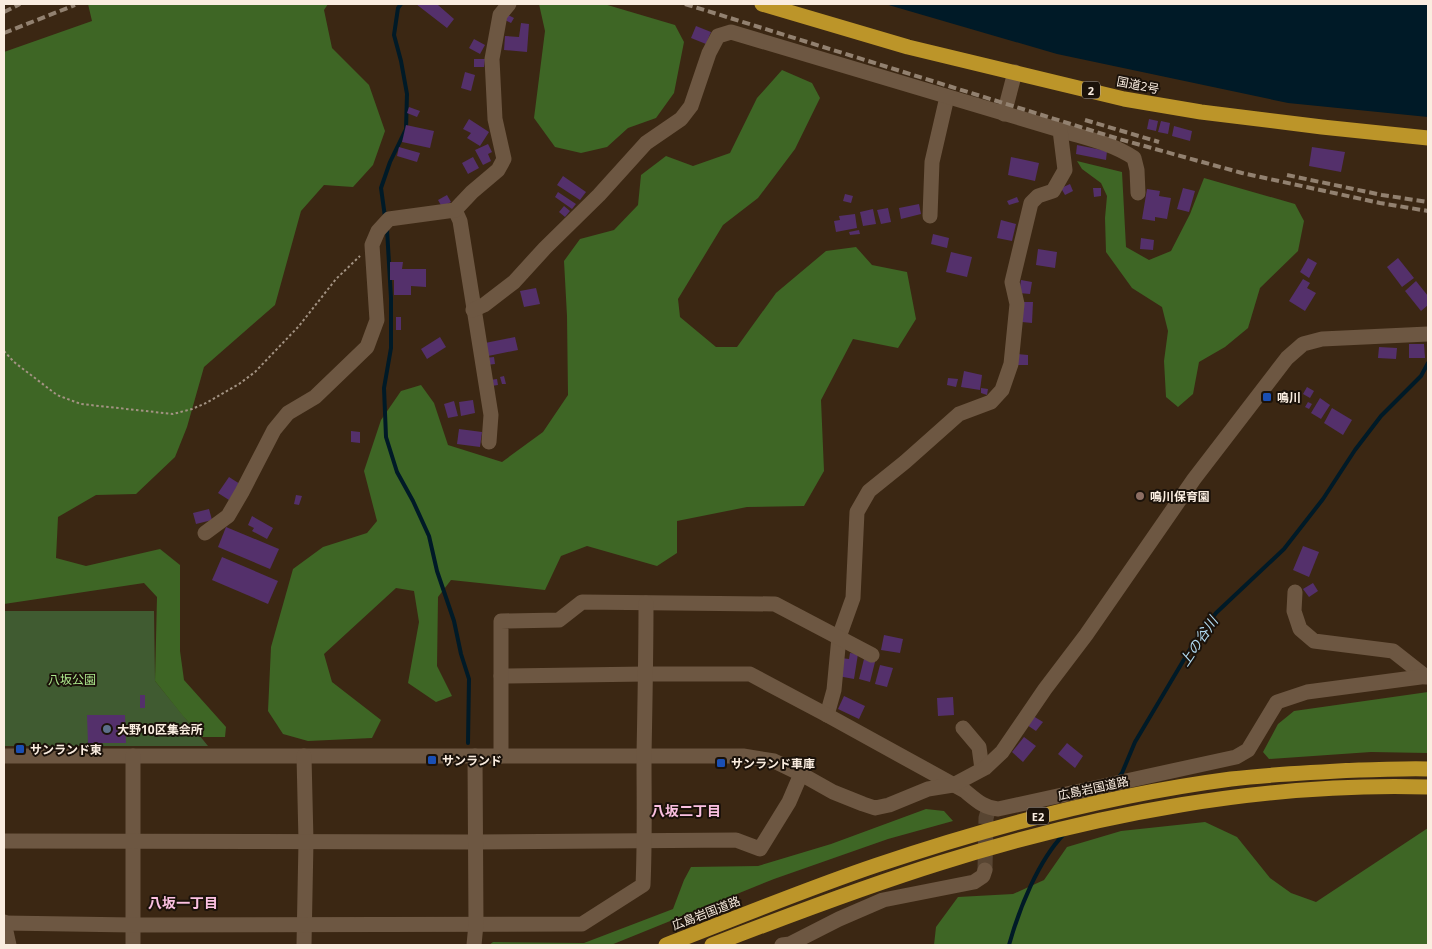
<svg xmlns="http://www.w3.org/2000/svg" width="1432" height="949" viewBox="0 0 1432 949" font-family="'Noto Sans','Noto Sans JP',sans-serif">
  <rect width="100%" height="100%" fill="#3b2713"/>
  <!-- green -->
  <polygon fill="#405b31" points="4,611 154,611 155,681 208,746 4,746"/>
  <!-- forest -->
  <g fill="#3e6625">
    <polygon points="88,4 328,4 324,10 332,48 369,85 385,131 373,165 353,187 324,185 301,211 275,305 204,367 187,427 175,457 136,494 96,495 58,517 56,558 86,566 160,549 180,565 180,651 184,680 226,727 225,737 202,737 183,716 155,681 157,597 144,583 4,604 4,52 92,21"/>
    <polygon points="539,4 604,4 675,25 684,42 674,93 656,118 628,128 607,147 581,153 555,147 534,118 545,31"/>
    <polygon points="782,70 812,83 820,98 795,149 758,198 723,225 678,299 680,317 716,347 737,347 776,293 826,251 856,247 872,265 907,272 916,319 898,348 853,339 821,400 824,471 804,506 747,507 677,521 677,553 657,566 587,546 561,556 545,590 451,580 438,597 437,666 452,696 436,702 408,683 419,622 414,591 396,588 324,654 332,682 381,720 372,738 308,741 283,734 268,711 271,647 293,569 323,547 367,533 377,521 364,471 381,420 401,391 421,385 434,403 448,445 502,462 543,432 568,395 567,316 564,261 580,239 614,230 638,205 641,175 666,156 693,166 730,153 757,98"/>
    <polygon points="1077,161 1122,172 1126,247 1149,260 1171,251 1190,214 1204,178 1295,204 1304,221 1298,251 1260,288 1248,328 1225,347 1199,362 1193,394 1178,407 1166,397 1164,361 1168,331 1162,307 1132,288 1106,252 1105,218 1107,196 1101,183 1082,169"/>
    <polygon points="1428,692 1428,753 1371,752 1269,759 1263,752 1278,724 1294,711"/>
    <polygon points="926,809 944,811 953,821 888,839 774,879 611,945 489,945 493,942 584,943 673,909 684,880 691,867 758,866 831,844"/>
    <polygon points="1205,822 1237,837 1270,878 1291,893 1316,902 1428,828 1428,945 934,945 936,927 958,897 1013,894 1044,880 1067,847 1121,831"/>
  </g>
  <!-- water -->
  <polygon fill="#001a27" points="885,4 1428,4 1428,117 1288,103 1057,54"/>
  <g fill="none" stroke-linecap="round" stroke-linejoin="round">
    <!-- stream -->
    <g stroke="#001a27" stroke-width="4">
      <polyline points="385,217 381,188 390,162 406,129 407,94 401,61 394,35 398,8 401,4"/>
      <polyline points="387,229 391,298 391,348 384,388 386,437 397,472 413,501 429,536 437,571 454,621 461,654 469,679 468,743"/>
      <polyline points="1119,777 1122,773 1135,742 1195,641 1216,613 1284,549 1323,499 1355,450 1381,416 1421,376 1428,363"/>
      <path d="M1009,945c10,-36 29,-84 55,-111"/>
    </g>
  </g>
  <!-- building -->
  <g fill="#54306b">
    <polygon points="416,4 439,4 438,5 454,19 447,28"/>
    <polygon points="506,14 514,18 511,23 503,19"/>
    <polygon points="521,23 529,24 527,52 504,50 505,36 519,37"/>
    <polygon points="696,26 711,32 706,44 691,38"/>
    <polygon points="474,39 485,45 480,54 469,48"/>
    <polygon points="474,59 485,59 484,67 474,67"/>
    <polygon points="465,72 475,75 471,91 461,88"/>
    <polygon points="409,107 420,111 417,117 407,113"/>
    <polygon points="469,119 489,132 480,146 467,138 471,133 463,129"/>
    <polygon points="1149,119 1158,121 1156,131 1147,129"/>
    <polygon points="1161,121 1170,123 1168,134 1158,132"/>
    <polygon points="406,125 434,131 430,148 402,142"/>
    <polygon points="1174,126 1192,131 1190,141 1172,136"/>
    <polygon points="488,144 492,152 488,154 491,161 483,165 475,150"/>
    <polygon points="1077,145 1107,151 1106,160 1076,154"/>
    <polygon points="399,147 420,153 417,162 397,156"/>
    <polygon points="1312,147 1345,152 1341,172 1309,166"/>
    <polygon points="473,157 479,168 468,174 462,163"/>
    <polygon points="1011,157 1039,163 1035,181 1008,175"/>
    <polygon points="563,176 586,192 580,200 557,185"/>
    <polygon points="1070,184 1073,191 1065,195 1061,188"/>
    <polygon points="1093,188 1101,188 1101,196 1094,197"/>
    <polygon points="1183,188 1195,191 1189,212 1177,209"/>
    <polygon points="1147,189 1160,191 1159,196 1171,198 1167,219 1155,217 1155,221 1142,219"/>
    <polygon points="558,192 576,204 572,209 555,197"/>
    <polygon points="845,194 853,196 851,203 843,201"/>
    <polygon points="447,195 451,202 442,207 438,200"/>
    <polygon points="1017,197 1019,202 1009,205 1007,201"/>
    <polygon points="919,204 921,214 901,219 899,208"/>
    <polygon points="564,206 570,211 565,217 559,212"/>
    <polygon points="888,208 891,222 881,224 877,210"/>
    <polygon points="873,209 876,224 863,226 860,212"/>
    <polygon points="855,214 857,228 836,232 834,221 840,220 839,216"/>
    <polygon points="1001,220 1016,224 1012,241 997,238"/>
    <polygon points="859,230 860,234 850,235 849,232"/>
    <polygon points="933,234 949,238 947,248 931,244"/>
    <polygon points="1141,238 1154,240 1153,250 1140,249"/>
    <polygon points="1038,249 1057,252 1055,268 1036,265"/>
    <polygon points="951,252 972,257 967,277 946,272"/>
    <polygon points="1308,258 1317,263 1309,278 1300,272"/>
    <polygon points="1398,258 1414,278 1402,287 1387,267"/>
    <polygon points="390,262 403,262 402,269 426,269 426,287 411,286 411,295 394,295 394,280 390,280"/>
    <polygon points="1303,279 1310,283 1307,288 1316,293 1305,311 1289,301"/>
    <polygon points="1021,280 1032,282 1030,294 1019,293"/>
    <polygon points="1416,281 1428,296 1428,305 1421,311 1405,291"/>
    <polygon points="536,288 540,304 524,307 520,291"/>
    <polygon points="1023,302 1033,302 1032,323 1022,322"/>
    <rect x="396" y="317" width="5" height="13"/>
    <polygon points="440,337 446,347 427,359 421,349"/>
    <polygon points="515,337 518,350 488,356 485,343"/>
    <polygon points="1409,344 1424,344 1425,358 1409,358"/>
    <polygon points="1379,347 1397,348 1396,359 1378,358"/>
    <polygon points="1017,354 1028,355 1028,365 1016,365"/>
    <polygon points="494,357 495,364 486,365 485,358"/>
    <polygon points="964,371 982,375 980,390 961,387"/>
    <polygon points="504,376 506,384 502,384 500,377"/>
    <polygon points="948,378 958,379 956,387 947,385"/>
    <polygon points="497,379 498,385 491,386 490,380"/>
    <polygon points="1307,387 1314,391 1310,398 1303,394"/>
    <polygon points="981,388 988,389 987,395 981,393"/>
    <polygon points="1320,398 1330,405 1321,419 1311,413"/>
    <polygon points="473,400 475,413 461,416 459,402"/>
    <polygon points="454,401 458,416 448,418 444,404"/>
    <polygon points="1308,402 1312,404 1309,409 1305,407"/>
    <polygon points="1332,408 1352,420 1343,435 1324,423"/>
    <polygon points="459,429 482,432 480,447 457,444"/>
    <polygon points="351,431 360,432 360,443 351,442"/>
    <polygon points="229,477 240,484 229,500 218,493"/>
    <polygon points="296,495 302,496 299,505 294,504"/>
    <polygon points="209,509 212,520 196,524 193,513"/>
    <polygon points="252,516 273,528 267,539 252,531 254,528 248,525"/>
    <polygon points="226,527 279,549 270,569 218,547"/>
    <polygon points="1303,546 1319,552 1309,577 1293,570"/>
    <polygon points="222,557 278,581 268,604 212,580"/>
    <polygon points="1313,583 1318,591 1309,597 1303,589"/>
    <polygon points="884,635 903,639 900,653 881,650"/>
    <polygon points="850,653 858,654 854,679 838,676 841,658 849,659"/>
    <polygon points="864,659 875,662 870,682 859,679"/>
    <polygon points="880,665 893,668 887,687 875,684"/>
    <rect x="140" y="695" width="5" height="13"/>
    <polygon points="844,696 865,706 859,719 838,709"/>
    <polygon points="953,697 954,715 938,716 937,698"/>
    <polygon points="87,715 125,715 126,743 88,743"/>
    <polygon points="1033,716 1043,722 1036,731 1027,725"/>
    <polygon points="1024,737 1036,746 1023,762 1012,752"/>
    <polygon points="1067,743 1083,756 1075,768 1058,754"/>
  </g>
  <g fill="none" stroke-linecap="round" stroke-linejoin="round">
    <!-- minor-tunnel -->
    <polyline stroke="#584532" stroke-width="15" stroke-dasharray="15 8" stroke-linecap="butt" points="985,870 986,818 989,808"/>
    <!-- path -->
    <polyline stroke="#a39383" stroke-width="2" stroke-dasharray="2.5 2.5" stroke-linecap="butt" points="4,351 14,362 57,395 81,404 173,414 192,409 206,403 239,384 255,372 299,326 336,279 360,256"/>
    <!-- minor -->
    <g stroke="#6d5742" stroke-width="15">
      <polyline points="1004,114 1015,72"/>
      <path d="M1060,130c25,8 52,13 74,28l3,12 1,23"/>
      <polyline points="455,210 460,221 491,415 489,442"/>
      <polyline points="930,216 932,162 947,97"/>
      <polyline points="473,310 484,305 514,282 545,248 599,195 646,143 681,119 691,106 709,53 718,36 731,32 1060,130 1065,170 1053,191 1038,196 1031,203 1012,282 1017,304 1011,364 1002,390 991,402 959,414 905,462 869,491 857,512 853,598 839,637 834,690 827,715"/>
      <polyline points="205,533 228,516 242,492 274,430 288,413 315,397 367,347 377,320 372,245 378,231 389,219 455,210 472,192 498,170 504,159 495,119 492,59 500,15 509,4"/>
      <polyline points="1295,592 1294,611 1300,629 1314,641 1393,651 1426,677"/>
      <path d="M501,676l145,-2h104l77,41 138,76c11,9 19,17 33,18l238,-52 12,-7 29,-48 30,-10 121,-16"/>
      <polyline points="963,728 979,747 982,769"/>
      <polyline points="4,756 743,756 774,761 801,774 833,792 863,804 875,808 889,805 928,789 953,785 985,768 1002,752 1045,689 1086,635 1194,479 1287,358 1303,344 1322,339 1428,334"/>
      <polyline points="133,756 133,945"/>
      <polyline points="304,756 306,841 304,945"/>
      <polyline points="501,756 501,621 559,620 582,602 775,604 872,655"/>
      <polyline points="4,841 475,842 736,840 760,849 789,802 801,774"/>
      <polyline points="4,922 9,945"/>
      <path d="M4,923l129,2 449,-1 61,-39c2,-44 1,-87 1,-130 1,-51 2,-101 2,-152"/>
      <polyline points="474,945 476,924 475,756"/>
      <polyline points="782,945 790,944 839,919 883,900 974,882 983,876 985,870"/>
    </g>
    <!-- highway -->
    <g stroke="#bc9529" stroke-width="15">
      <polyline points="762,4 908,47 1124,99 1201,112 1322,127 1428,138"/>
      <path d="M666,945c70,-27 140,-56 211,-80 115,-39 233,-70 354,-86 43,-5 87,-7 130,-9 22,0 45,-2 67,-1"/>
      <path d="M712,945c75,-29 151,-58 228,-82 155,-49 326,-81 488,-76"/>
    </g>
    <!-- rail -->
    <g stroke="#928170" stroke-width="4" stroke-dasharray="8 4" stroke-linecap="butt">
      <polyline points="685,4 1119,139 1242,173 1380,203 1428,211"/>
      <polyline points="4,12 20,4"/>
      <polyline points="4,33 75,5"/>
      <polyline points="1085,120 1159,142"/>
      <polyline points="1287,175 1382,195 1428,202"/>
    </g>
  </g>
  <!-- markers -->
  <g fill="#1a4fb4" stroke="#1b120a" stroke-width="2">
    <rect x="1262" y="392" width="10" height="10" rx="2.5"/>
    <rect x="15" y="744" width="10" height="10" rx="2.5"/>
    <rect x="427" y="755" width="10" height="10" rx="2.5"/>
    <rect x="716" y="758" width="10" height="10" rx="2.5"/>
  </g>
  <circle fill="#8d6e63" stroke="#1b120a" stroke-width="2" cx="1140" cy="496" r="5"/>
  <circle fill="#5c6f8a" stroke="#1b120a" stroke-width="2" cx="107" cy="729" r="5"/>
  <g text-anchor="middle" dominant-baseline="central" stroke-width="4" stroke-linejoin="round" paint-order="stroke">
    <!-- shield labels -->
    <g fill="#1b120a" stroke="#b7aba0" stroke-width="1">
      <rect x="1082" y="81.5" width="18" height="17" rx="4"/>
      <rect x="1027" y="807.5" width="22" height="17" rx="4"/>
    </g>
    <g font-size="11" font-weight="bold" fill="#faede0">
      <text x="1091" y="90">2</text>
      <text x="1038" y="816">E2</text>
    </g>
    <!-- street labels -->
    <g font-size="12" fill="#faede0" stroke="#1b120a">
      <text transform="translate(1138 85) rotate(11)">国道2号</text>
      <text transform="translate(1093 788) rotate(-12)">広島岩国道路</text>
      <text transform="translate(706 913) rotate(-21)">広島岩国道路</text>
    </g>
    <!-- poi labels -->
    <g font-size="12" font-weight="bold" fill="#faede0" stroke="#1b120a" text-anchor="start">
      <text x="1277" y="397">鳴川</text>
      <text x="1150" y="496">鳴川保育園</text>
      <text x="117" y="729">大野10区集会所</text>
      <text x="30" y="749">サンランド東</text>
      <text x="442" y="760">サンランド</text>
      <text x="731" y="763">サンランド車庫</text>
    </g>
    <!-- park labels -->
    <g font-size="12" fill="#ace78c" stroke="#1b120a">
      <text x="72" y="679">八坂公園</text>
    </g>
    <!-- water labels -->
    <g font-size="14" font-style="italic" fill="#b1daf1" stroke="#1b120a">
      <text transform="translate(1198 641) rotate(-56)">上の谷川</text>
    </g>
    <!-- neighbourhood labels -->
    <g font-size="14" font-weight="bold" fill="#fbc0e1" stroke="#1b120a">
      <text x="686" y="810">八坂二丁目</text>
      <text x="183" y="902">八坂一丁目</text>
    </g>
  </g>
  <!-- border -->
  <rect width="1432" height="949" fill="none" stroke="#faede0" stroke-width="10"/>
</svg>
